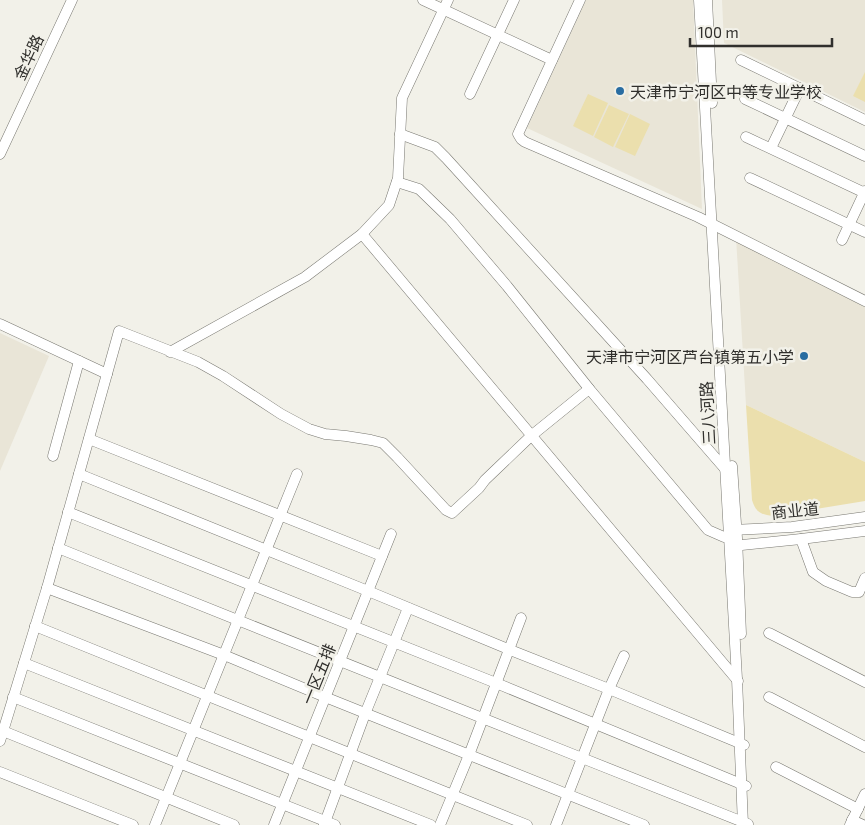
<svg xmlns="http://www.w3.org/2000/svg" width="865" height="825" viewBox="0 0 865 825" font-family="'Exo 2','Noto Sans SC',sans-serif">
  <rect width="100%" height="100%" fill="#f2f1e9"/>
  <!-- built -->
  <g fill="#e9e5d7">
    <polygon points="586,0 693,0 702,209 527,128"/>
    <polygon points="722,0 865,0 865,112 724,43"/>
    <polygon points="736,237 865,307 865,462 746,405"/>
    <polygon points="0,333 49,356 0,471"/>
  </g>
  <!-- green -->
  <g fill="#ebdfad">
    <polygon points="865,72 865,102 853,96"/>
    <polygon points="588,94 608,103 593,136 573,126"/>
    <polygon points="609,105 629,114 613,147 594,137"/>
    <polygon points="630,114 650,124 635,156 615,147"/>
    <path d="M746,405l119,57v39l-92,15c-12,-2 -17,-3 -21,-16z"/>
  </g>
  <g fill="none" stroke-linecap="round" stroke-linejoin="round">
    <!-- minor casing -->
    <g stroke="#797871" stroke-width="11">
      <g id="minor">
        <polyline points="423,0 552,60"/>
        <polyline points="580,0 518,134 521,139 525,142 698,217 865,301"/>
        <polyline points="699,0 737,679 743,825"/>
        <polyline points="707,0 712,103"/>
        <polyline points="741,60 865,120"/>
        <polyline points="470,94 514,0"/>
        <polyline points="745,99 865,156"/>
        <polyline points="400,134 435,147 446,158 647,379 726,470"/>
        <polyline points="746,137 865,193"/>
        <polyline points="771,148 800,88"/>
        <polyline points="0,154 72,0"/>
        <polyline points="750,178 865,232"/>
        <polyline points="397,182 419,189 450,219 507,286 591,391 708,530 724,537 735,538"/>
        <polyline points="362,234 738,681"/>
        <polyline points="842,240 865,191"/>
        <polyline points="0,324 107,374"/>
        <polyline points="170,352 305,277 362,234 389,205 398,178 402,98 448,0"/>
        <polyline points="89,439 382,556"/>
        <polyline points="53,456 79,361"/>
        <polyline points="732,466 737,538 741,634"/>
        <polyline points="79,474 368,591 508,649 609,689 744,745"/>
        <polyline points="68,512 496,683 746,786"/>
        <polyline points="732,530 792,527 865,517"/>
        <polyline points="801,539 813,572 826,581 852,592 859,592 865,578"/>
        <polyline points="732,546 801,539 865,531"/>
        <polyline points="58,548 582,758 748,824"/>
        <polyline points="47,588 224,655 325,697 644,825"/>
        <polyline points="35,626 527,825"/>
        <polyline points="769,633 865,682"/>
        <polyline points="24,663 431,825"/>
        <polyline points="13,697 335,825"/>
        <polyline points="769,697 865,747"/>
        <polyline points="3,731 234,825"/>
        <polyline points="0,741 47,588 119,331 198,362 223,376 281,414 309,429 325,434 346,436 371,440 383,443 397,457 446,510 452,513 479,488 485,480 531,436 589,389"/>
        <polyline points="776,767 858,809"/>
        <polyline points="0,772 133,825"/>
        <polyline points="852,820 863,825"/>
        <polyline points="155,825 297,474"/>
        <polyline points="274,825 391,534"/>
        <polyline points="324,825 365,714 408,608"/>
        <polyline points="440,825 469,755 521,618"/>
        <polyline points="556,825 609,689 624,656"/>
        <polyline points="850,825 865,794"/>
      </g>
    </g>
    <!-- minor -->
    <use href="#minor" stroke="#fff" stroke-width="10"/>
  </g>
  <!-- markers -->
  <g fill="#296da2" stroke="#f2f1e9" stroke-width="2">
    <circle cx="620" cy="91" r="5"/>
    <circle cx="804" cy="356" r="5"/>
  </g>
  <g text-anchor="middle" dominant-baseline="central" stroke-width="5" stroke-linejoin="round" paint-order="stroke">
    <!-- street labels -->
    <g font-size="16" fill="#302f2c" stroke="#f2f1e9">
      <text transform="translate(28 57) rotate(-65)">金华路</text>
      <text transform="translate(707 413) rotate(-93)">三八河路</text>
      <text transform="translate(795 510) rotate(-6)">商业道</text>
      <text transform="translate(318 674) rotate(-68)">一区五排</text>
    </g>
    <!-- poi labels -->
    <g font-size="16" fill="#302f2c" stroke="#f2f1e9" text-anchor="start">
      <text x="630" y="91">天津市宁河区中等专业学校</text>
      <text x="794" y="356" text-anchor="end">天津市宁河区芦台镇第五小学</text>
    </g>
  </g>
  <!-- scale -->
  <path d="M690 38v8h142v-8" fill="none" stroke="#302f2c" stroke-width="2.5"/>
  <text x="698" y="38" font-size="15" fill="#302f2c" stroke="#f2f1e9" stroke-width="4" paint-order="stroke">100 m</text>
</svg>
